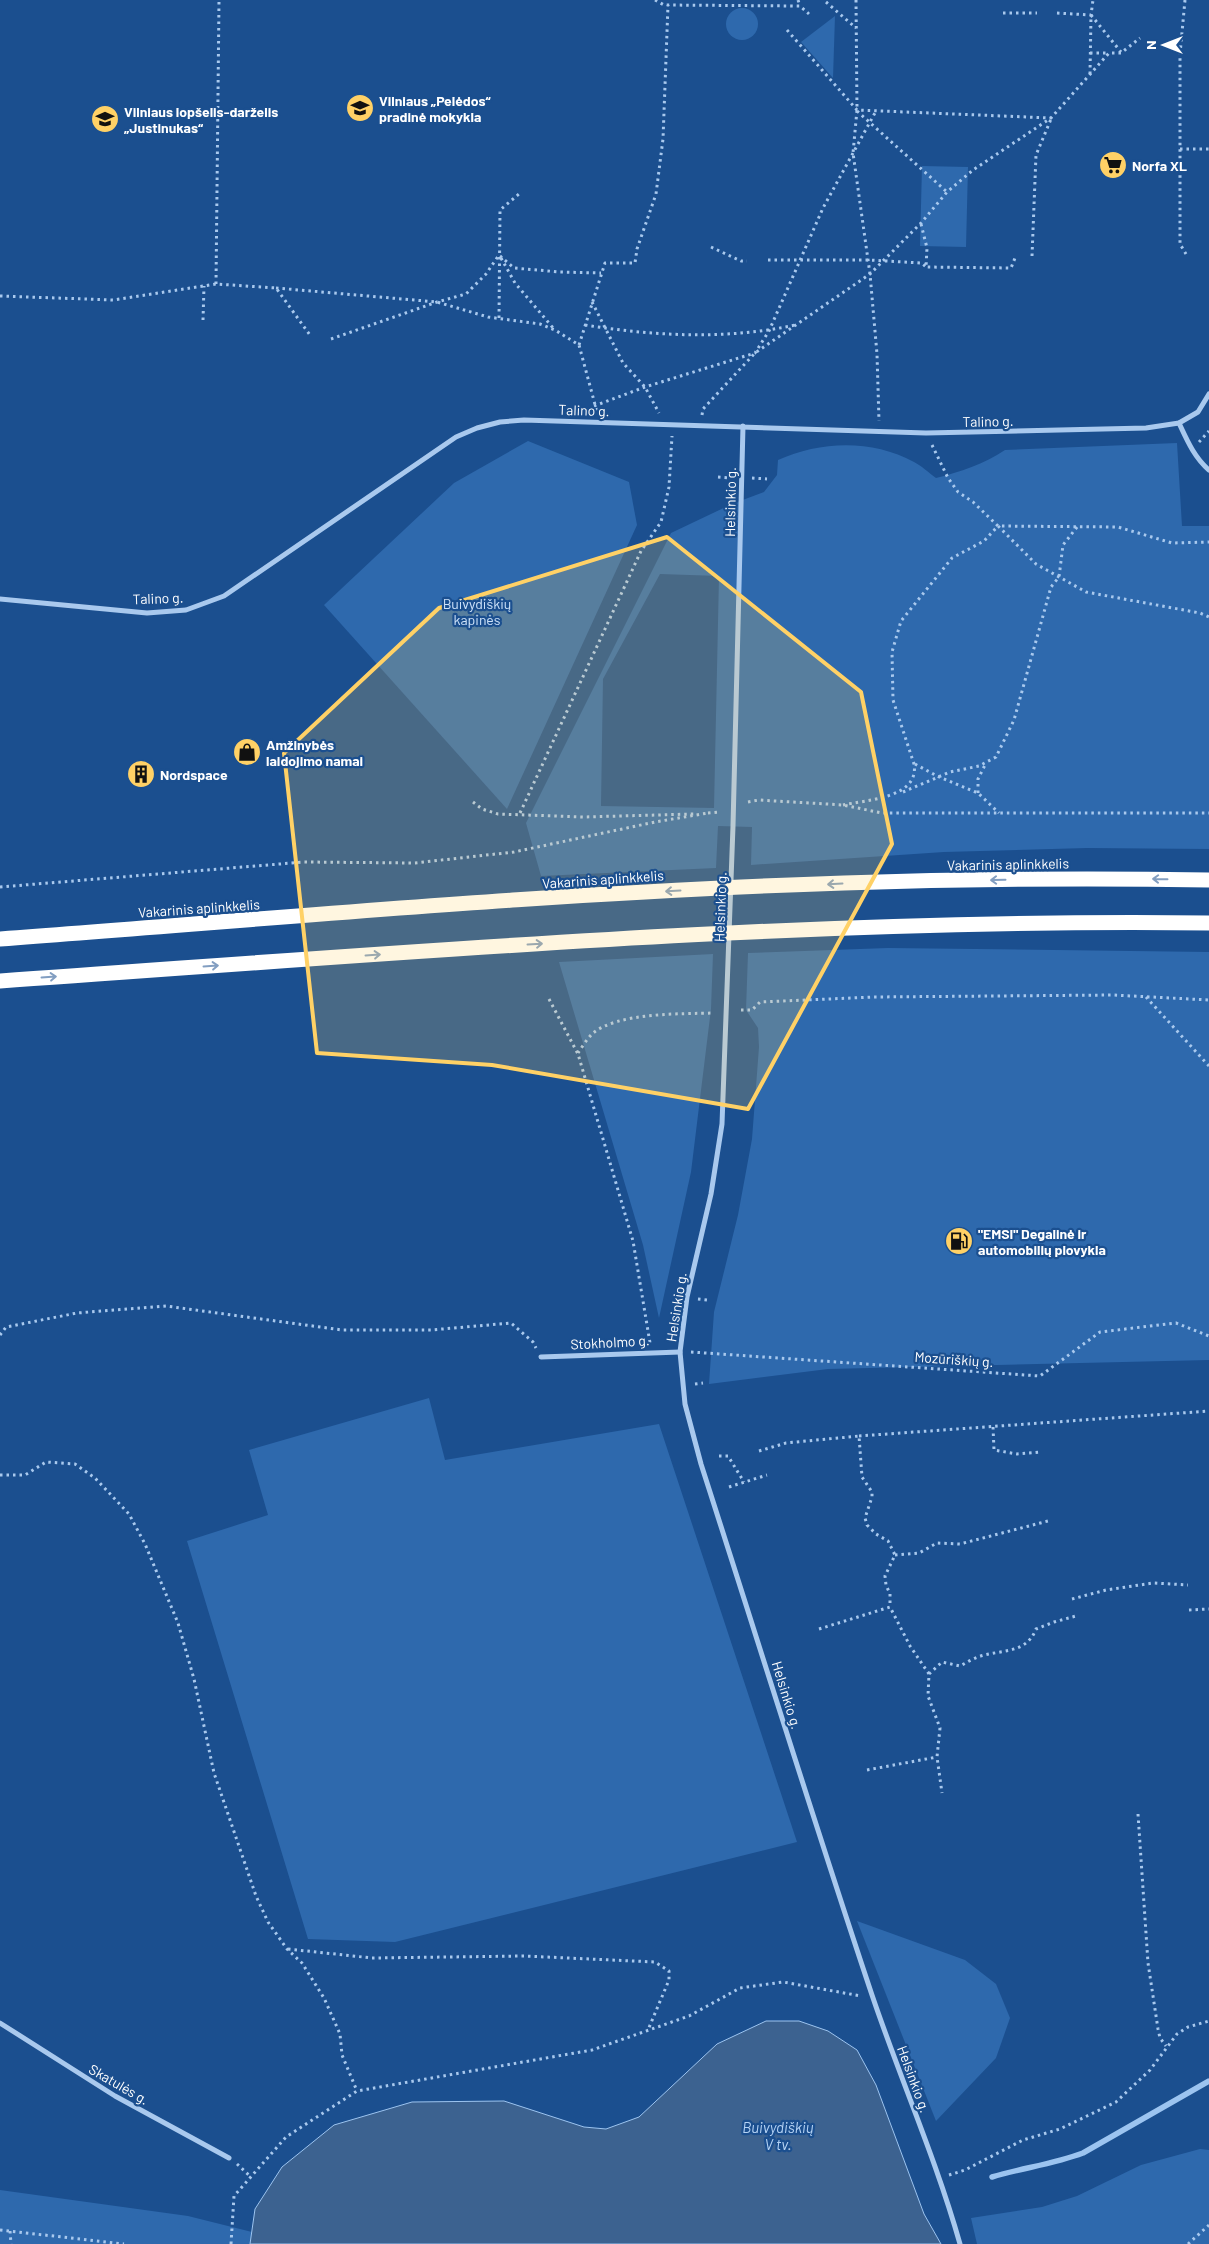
<svg xmlns="http://www.w3.org/2000/svg" width="1209" height="2244" viewBox="0 0 1209 2244" font-family="Barlow,sans-serif">
  <rect width="100%" height="100%" fill="#1b4f8f"/>
  <!-- green -->
  <g fill="#2e69ad" fill-rule="evenodd">
    <circle cx="742" cy="24" r="16"/>
    <polygon points="835,16 833,78 801,42"/>
    <polygon points="922,166 968,167 966,247 920,246"/>
    <polygon points="528,441 629,482 637,525 507,809 324,605 454,483"/>
    <path d="M1177,443l5,83h27v323l-122,-1 -143,4 -193,13 1,-38 -34,-1 -2,42 -175,8 -15,-53 145,-290 61,-29 32,-12 13,-17 1,-15c42,-19 94,-21 136,2 8,4 15,11 22,16 24,-6 48,-14 69,-28zM660,574l59,2 -5,232 -113,-2 2,-127z"/>
    <polygon points="888,948 1209,952 1209,1360 828,1369 709,1384 714,1312 738,1215 752,1139 759,1047 758,1028 746,1010 748,953"/>
    <polygon points="713,954 711,1009 691,1172 659,1318 643,1245 559,962"/>
    <polygon points="429,1398 445,1460 659,1424 797,1842 395,1942 308,1939 187,1541 268,1515 249,1450"/>
    <polygon points="857,1921 965,1960 996,1984 1010,2018 996,2058 936,2121"/>
    <polygon points="1200,2149 1209,2150 1209,2244 977,2244 971,2218 1042,2207 1077,2196 1141,2165"/>
    <polygon points="0,2190 188,2216 252,2232 250,2244 0,2244"/>
  </g>
  <!-- water -->
  <polygon fill="#3c6290" stroke="#9cc4f0" points="766,2021 799,2021 828,2031 857,2050 876,2085 924,2214 941,2244 250,2244 255,2209 282,2167 334,2125 412,2102 504,2101 584,2127 606,2129 639,2117 717,2044"/>
  <g fill="none" stroke-linecap="round" stroke-linejoin="round">
    <!-- stream -->
    <path stroke="#9cc4f0" stroke-width="5.5" d="M992,2177c30,-9 62,-13 91,-24l126,-72"/>
    <!-- path -->
    <g stroke="#a9c9ee" stroke-width="3" stroke-dasharray="2.5 4" stroke-linecap="butt">
      <polyline points="655,0 664,5 800,6 809,14"/>
      <polyline points="798,0 800,6"/>
      <polyline points="856,0 857,110 853,153 870,274 877,354 879,421"/>
      <polyline points="1185,0 1180,54 1180,244 1186,254"/>
      <polyline points="826,2 856,28"/>
      <polyline points="1003,13 1037,13"/>
      <polyline points="1057,13 1091,15 1093,0"/>
      <polyline points="1091,15 1121,52"/>
      <polyline points="787,30 857,110 1051,118"/>
      <polyline points="1090,53 1109,53"/>
      <polyline points="1090,74 1091,15"/>
      <polyline points="857,111 947,192"/>
      <polyline points="1180,149 1209,149"/>
      <polyline points="921,224 927,248 926,267 1011,268 1015,258"/>
      <polyline points="711,247 741,261 747,261"/>
      <polyline points="500,256 514,268 560,272 601,273"/>
      <polyline points="1032,256 1036,155 1051,119"/>
      <polyline points="501,258 515,283 554,329"/>
      <polyline points="768,260 868,260 922,263 926,267"/>
      <polyline points="216,284 219,0"/>
      <polyline points="276,288 437,302 488,317 540,324 555,330 579,345 597,412"/>
      <polyline points="0,296 113,300 216,284 276,288 310,335"/>
      <polyline points="592,302 623,363 645,387 659,413"/>
      <polyline points="499,318 500,210 519,194"/>
      <polyline points="203,320 204,286"/>
      <path d="M585,325c69,11 141,15 210,0"/>
      <polyline points="331,339 437,302 466,294 486,274 499,255"/>
      <polyline points="579,345 605,263 635,263 637,249 656,194 663,139 668,5"/>
      <polyline points="594,406 645,387 755,353 769,331 823,208 876,111"/>
      <polyline points="702,415 703,409 755,353 870,274 921,223 947,192 973,170 1051,118 1109,53 1121,53 1140,38"/>
      <polyline points="1199,442 1209,431"/>
      <polyline points="932,445 948,478 958,492 973,502 998,526 1118,527 1172,543 1209,542"/>
      <polyline points="718,477 730,478"/>
      <polyline points="752,478 767,479"/>
      <polyline points="915,764 937,776 978,793 999,813"/>
      <polyline points="903,792 950,772 979,766 996,757 1014,720 1051,587 1059,577 1063,545 1077,527"/>
      <polyline points="978,793 978,779 986,763"/>
      <polyline points="473,802 482,809 498,814 583,817 694,814"/>
      <polyline points="748,802 759,800 843,805 882,813 1209,813"/>
      <path d="M843,805c23,-5 77,-7 71,-41l-21,-64 -1,-48 9,-31 51,-63 32,-17 14,-15 38,38 50,28 114,21 9,4"/>
      <polyline points="520,813 641,551 661,522 669,487 672,436"/>
      <polyline points="708,813 720,812"/>
      <polyline points="0,887 304,862 415,863 514,852 655,822 708,813"/>
      <polyline points="1146,997 1209,1066"/>
      <polyline points="549,999 578,1054 633,1241 650,1343"/>
      <polyline points="741,1010 752,1010 760,1002 874,997 1113,995 1209,1000"/>
      <path d="M578,1053c4,-6 9,-14 14,-19 25,-22 90,-20 122,-21"/>
      <polyline points="698,1299 707,1300"/>
      <polyline points="0,1335 6,1327 77,1313 166,1306 342,1330 431,1330 511,1323 533,1342 536,1348"/>
      <polyline points="691,1352 1040,1376 1100,1332 1176,1323 1209,1336"/>
      <polyline points="695,1384 703,1383"/>
      <polyline points="993,1427 994,1450 1017,1454 1041,1452"/>
      <polyline points="859,1436 1209,1411"/>
      <polyline points="759,1451 786,1443 859,1436 862,1477 872,1492 872,1497 865,1518 867,1525 876,1534 888,1541 895,1555 885,1576 886,1585 890,1594 890,1607"/>
      <polyline points="719,1456 728,1456 744,1482"/>
      <polyline points="0,1475 25,1475 46,1462 75,1464 95,1478 129,1514 145,1544 178,1623 194,1679 214,1773 256,1896 268,1922 287,1949 302,1963 324,1998 340,2034 342,2055 357,2091"/>
      <polyline points="729,1487 767,1475"/>
      <polyline points="895,1555 919,1553 937,1543 960,1544 1048,1521"/>
      <polyline points="1072,1599 1106,1590 1153,1583 1188,1585"/>
      <polyline points="1189,1610 1209,1609"/>
      <polyline points="819,1629 890,1607 910,1646 929,1674 928,1696 940,1728 937,1757 942,1793"/>
      <path d="M929,1674l13,-12 18,4c6,-3 12,-7 18,-9 22,-8 48,-2 58,-28l18,-7 22,-6"/>
      <polyline points="867,1770 937,1757"/>
      <polyline points="1138,1814 1148,1963 1158,2029 1160,2038 1166,2046"/>
      <polyline points="288,1949 372,1958 524,1956 655,1962 669,1971 669,1980 648,2030"/>
      <polyline points="237,2164 251,2177"/>
      <polyline points="949,2175 965,2170 1023,2140 1060,2129 1116,2102 1150,2070 1177,2034 1188,2027 1209,2021"/>
      <polyline points="0,2230 124,2244"/>
      <polyline points="10,2231 11,2244"/>
      <polyline points="231,2244 234,2196 286,2137 357,2091 592,2050 689,2016 740,1988 783,1982 861,1996"/>
      <polyline points="1188,2244 1209,2225"/>
    </g>
    <!-- street -->
    <g stroke="#a9c9ee" stroke-width="5">
      <path d="M1179,423c8,17 15,34 30,47"/>
      <path d="M743,426l-10,400 -11,298 -11,70 -24,103 -7,55 5,52 16,60c57,177 112,355 171,531 28,83 64,164 88,249"/>
      <polyline points="0,599 147,613 186,610 224,596 456,437 477,428 500,422 524,420 926,433 1146,428 1179,423 1198,412 1209,394"/>
      <polyline points="541,1357 680,1352"/>
      <polyline points="0,2023 115,2096 229,2158"/>
    </g>
    <!-- highway -->
    <g stroke="#fff" stroke-width="15">
      <path d="M0,939c281,-21 562,-47 844,-56 121,-4 243,-5 365,-3"/>
      <path d="M0,981c402,-28 805,-63 1209,-58"/>
    </g>
  </g>
  <!-- one-way arrows -->
  <defs><path id="oneway-shaft" d="M-6 0H5M1.5-3L5.5 0L1.5 3" fill="none" stroke-width="1.6" stroke-linecap="round" stroke-linejoin="round" transform="scale(1.25)"/></defs>
  <g stroke="#829ec1">
    <use href="#oneway-shaft" transform="translate(1160 879) rotate(-179)"/>
    <use href="#oneway-shaft" transform="translate(998 880) rotate(179)"/>
    <use href="#oneway-shaft" transform="translate(835 884) rotate(177)"/>
    <use href="#oneway-shaft" transform="translate(673 891) rotate(177)"/>
    <use href="#oneway-shaft" transform="translate(535 944) rotate(-3)"/>
    <use href="#oneway-shaft" transform="translate(373 955) rotate(-4)"/>
    <use href="#oneway-shaft" transform="translate(211 966) rotate(-4)"/>
    <use href="#oneway-shaft" transform="translate(49 977) rotate(-4)"/>
  </g>
  <!-- marked area -->
  <path fill="#ffd166" fill-opacity="0.2" stroke="#ffd166" stroke-width="4" stroke-linejoin="round" d="M667,537l194,155 31,152 -144,265 -256,-44 -175,-12 -33,-300 155,-145z"/>
  <!-- icons -->
  <defs>
    <g id="school-disc" transform="scale(1.4375)"><circle r="9.5" fill="#ffd166" stroke="#1b4f8f"/><path d="M0-5L7-2L0 1L-7-2ZM-4 1L0 2.5L4 1V4Q0 6-4 4Z" fill="#111"/></g>
    <g id="supermarket-disc" transform="scale(1.4375)"><circle r="9.5" fill="#ffd166" stroke="#1b4f8f"/><path d="M-6-5.5h2.5l.6 2H6L4.5 2H-2.5L-4.4-4H-6ZM-1.5 3.2a1.3 1.3 0 1 0 .1 0ZM3 3.2a1.3 1.3 0 1 0 .1 0Z" fill="#111"/></g>
    <g id="shop-disc" transform="scale(1.4375)"><circle r="9.5" fill="#ffd166" stroke="#1b4f8f"/><path d="M-5-2.5h2.3a2.7 3.5 0 0 1 5.4 0H5L5.5 6h-11ZM-1.5-2.5h3a1.5 2.3 0 0 0-3 0Z" fill="#111"/></g>
    <g id="building-disc" transform="scale(1.4375)"><circle r="9.5" fill="#ffd166" stroke="#1b4f8f"/><path d="M-4-6H4V6H1V3H-1V6H-4ZM-2.5-4.3h1.7v1.8h-1.7ZM.8-4.3h1.7v1.8H.8ZM-2.5-1h1.7V.8h-1.7ZM.8-1h1.7V.8H.8Z" fill="#111"/></g>
    <g id="fuel-disc" transform="scale(1.4375)"><circle r="9.5" fill="#ffd166" stroke="#1b4f8f"/><path d="M-5.5-6h7V0h2V4h1.3V-2.5L3-4.5l.8-.8L6-3V5H2.5V1h-1V6h-7ZM-4.2-4.7v3.2H.2V-4.7Z" fill="#111"/></g>
  </defs>
  <g fill-rule="evenodd">
    <use href="#school-disc" x="360" y="108"/>
    <use href="#school-disc" x="105" y="119"/>
    <use href="#supermarket-disc" x="1113" y="165"/>
    <use href="#shop-disc" x="247" y="752"/>
    <use href="#building-disc" x="141" y="774"/>
    <use href="#fuel-disc" x="959" y="1241"/>
  </g>
  <g text-anchor="middle" dominant-baseline="central" stroke-width="4.5" stroke-linejoin="round" paint-order="stroke">
    <!-- poi labels -->
    <g font-size="14" font-weight="bold" fill="#fff" stroke="#1b4f8f" text-anchor="start">
      <text x="379" y="100">Vilniaus „Pelėdos“<tspan x="379" dy="16">pradinė mokykla</tspan></text>
      <text x="124" y="111">Vilniaus lopšelis-darželis<tspan x="124" dy="16">„Justinukas“</tspan></text>
      <text x="1132" y="165">Norfa XL</text>
      <text x="266" y="744">Amžinybės<tspan x="266" dy="16">laidojimo namai</tspan></text>
      <text x="160" y="774">Nordspace</text>
      <text x="978" y="1233">"EMSI" Degalinė ir<tspan x="978" dy="16">automobilių plovykla</tspan></text>
    </g>
    <!-- street labels -->
    <g font-size="14" fill="#fff" stroke="#1b4f8f">
      <text transform="translate(584 410) rotate(2)">Talino g.</text>
      <text transform="translate(988 421) rotate(-1)">Talino g.</text>
      <text transform="translate(730 502) rotate(-89)">Helsinkio g.</text>
      <text transform="translate(158 598) rotate(-2)">Talino g.</text>
      <text transform="translate(1008 864) rotate(-1)">Vakarinis aplinkkelis</text>
      <text transform="translate(603 879) rotate(-4)">Vakarinis aplinkkelis</text>
      <text transform="translate(720 907) rotate(-88)">Helsinkio g.</text>
      <text transform="translate(199 908) rotate(-4)">Vakarinis aplinkkelis</text>
      <text transform="translate(676 1307) rotate(-81)">Helsinkio g.</text>
      <text transform="translate(610 1342) rotate(-3)">Stokholmo g.</text>
      <text transform="translate(954 1359) rotate(4)">Mozūriškių g.</text>
      <text transform="translate(787 1695) rotate(73)">Helsinkio g.</text>
      <text transform="translate(914 2079) rotate(70)">Helsinkio g.</text>
      <text transform="translate(119 2084) rotate(30)">Skatulės g.</text>
    </g>
    <!-- park labels -->
    <g font-size="14" fill="#cfe3fa" stroke="#1b4f8f">
      <text x="477" y="603">Buivydiškių<tspan x="477" dy="16">kapinės</tspan></text>
    </g>
    <!-- water labels -->
    <g font-size="15" font-style="italic" fill="#b5d3f5" stroke="#1b4f8f">
      <text x="778" y="2127">Buivydiškių<tspan x="778" dy="17">V tv.</tspan></text>
    </g>
  </g>
  <!-- north arrow -->
  <g transform="translate(1164 45) rotate(270)" stroke="#1b4f8f" stroke-width="4" paint-order="stroke">
  <path d="M0-4L9 19L0 12L-9 19Z" fill="#ffffff"/>
  <text y="-8" font-size="14" font-weight="bold" text-anchor="middle" fill="#ffffff">N</text>
  </g>
</svg>
